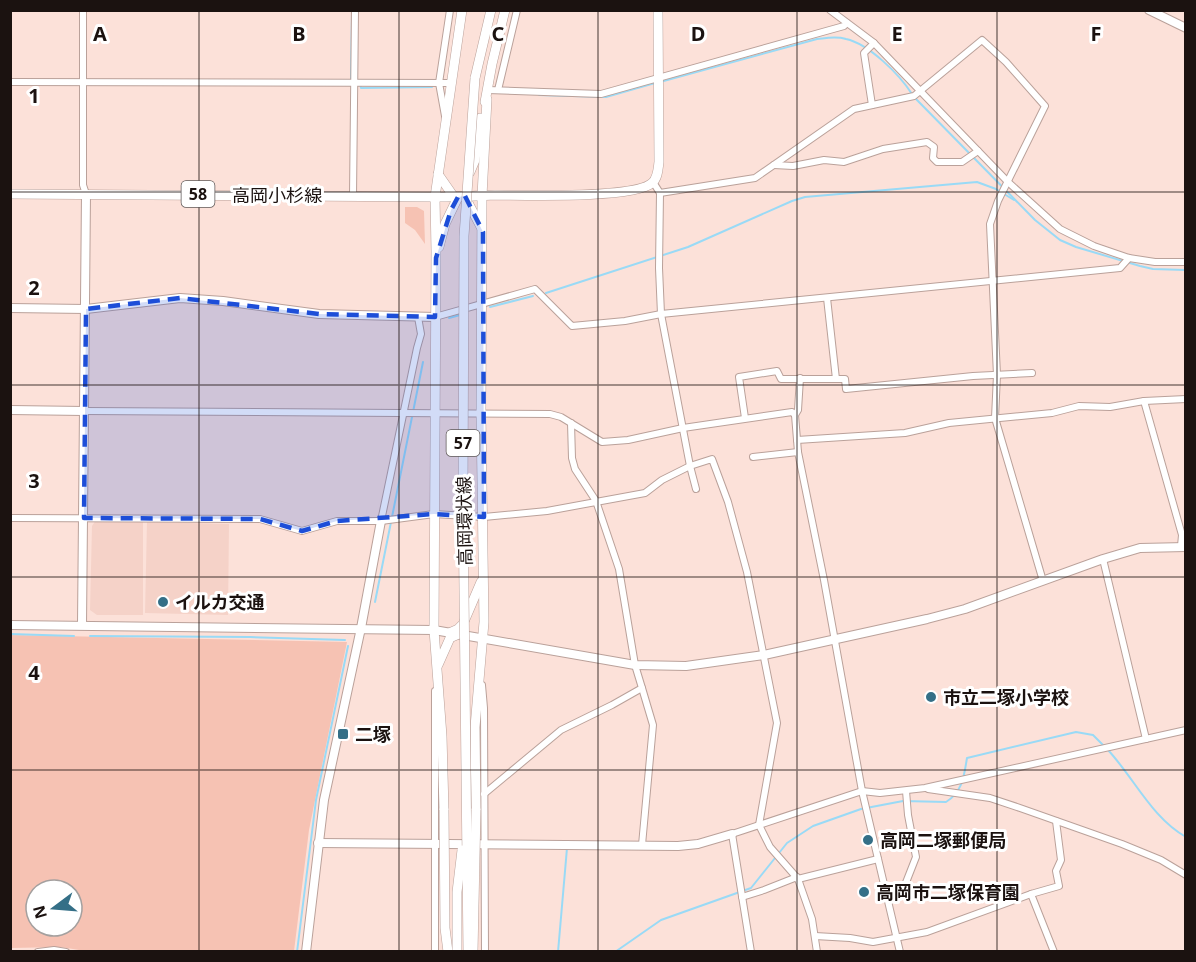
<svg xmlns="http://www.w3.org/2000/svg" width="1196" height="962" viewBox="0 0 1196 962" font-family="'Noto Sans','Noto Sans JP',sans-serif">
  <rect width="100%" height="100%" fill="#fce1d9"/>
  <!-- built -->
  <g fill="#f5d2c8">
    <polygon points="96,520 143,521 143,615 97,615 90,610 92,526"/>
    <polygon points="147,522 229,524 228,615 145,613"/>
  </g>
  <!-- green -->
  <g fill="#f6c2b3" fill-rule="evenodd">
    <polygon points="405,207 417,207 424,211 425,244 415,230 405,223"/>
    <path d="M10,635l337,7 -38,188 -15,121 -203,1 -30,-5 -50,1zM36,890h36v36h-36z"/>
  </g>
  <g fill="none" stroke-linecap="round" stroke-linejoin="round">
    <!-- stream -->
    <g stroke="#99daf6" stroke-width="2">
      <polyline points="352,10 351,78 353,79"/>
      <path d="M660,82l157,-43c10,-1 19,-3 29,0 23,5 53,35 66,55"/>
      <polyline points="360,83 361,88 432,87"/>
      <polyline points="539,95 606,97 655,83"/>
      <polyline points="915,98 1035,220 1060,240 1076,247 1140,266 1153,269 1186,270"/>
      <polyline points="546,293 688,247 792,201 805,197 977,182 996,189 1014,200"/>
      <polyline points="490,307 533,296"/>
      <polyline points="449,318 460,315"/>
      <polyline points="375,602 423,362"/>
      <polyline points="10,634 74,636"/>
      <polyline points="90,636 250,637 345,640"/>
      <path d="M1108,750c26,28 44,68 78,87"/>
      <polyline points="297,952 316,800 348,646"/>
      <polyline points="558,952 567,848"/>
      <path d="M615,952l46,-32 90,-32 36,-45 26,-17 48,-17 42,-8 43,1c17,-10 18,-27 21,-44l109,-26 17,3 11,11"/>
    </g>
    <!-- street casing -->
    <g stroke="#baa19a" stroke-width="8">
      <g id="street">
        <polyline points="83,10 83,185 86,194"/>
        <polyline points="830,10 874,43 1008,182 1060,229 1094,246 1129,258 1155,262 1186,262"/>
        <polyline points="10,82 451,83"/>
        <polyline points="488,90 601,94 844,26 847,23"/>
        <polyline points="498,90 517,10"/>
        <polyline points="872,105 864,53 874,43"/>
        <polyline points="445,116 439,83 450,10"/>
        <polyline points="774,165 793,166 824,160 844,162 883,149 927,142 934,147 933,158 937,162 962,162 978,151"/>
        <polyline points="653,182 660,193 659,268 661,314 690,466 696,489"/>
        <polyline points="660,193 755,178 854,109 914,96 982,40 1006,62 1045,106 998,201 990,224 997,375 995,418 1043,581"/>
        <polyline points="353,196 355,10"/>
        <polyline points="827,298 836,379"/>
        <polyline points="435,317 535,289 572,326 625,321 661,314 1120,268 1129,258"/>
        <polyline points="1144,401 1182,535 1181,546"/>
        <polyline points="84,411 550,414 561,417 602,442 628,440 683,428 792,412 795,415 798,452 824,580 862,791 900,952"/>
        <polyline points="795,415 798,410 800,378"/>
        <polyline points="745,418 739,377 777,371 781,379 845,379 846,389 973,376 1032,373"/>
        <polyline points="797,440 905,433 949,423 1052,413 1079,406 1110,407 1144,401 1186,399"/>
        <polyline points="753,457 798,452"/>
        <polyline points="10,518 260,519 302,531 337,521 381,521 434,514 484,517 547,511 645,493 662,480 690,466 712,459 728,502 747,572 777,723 759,825 770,847 798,879 812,919 817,952"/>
        <polyline points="381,521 417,348 421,334 418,317"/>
        <polyline points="1103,559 1146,739"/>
        <polyline points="482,685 484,708 485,952"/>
        <polyline points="642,688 653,725 642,845"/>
        <polyline points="435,691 435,952"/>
        <polyline points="928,789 990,798 1020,808 1122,844 1161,860 1186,875"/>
        <polyline points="484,794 561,730 612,705 642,688 635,665 619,569 596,501 575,469 572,458 571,423"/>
        <polyline points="798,879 878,859"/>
        <polyline points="885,888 905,885 916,857 908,815 906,791"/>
        <polyline points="1031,894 1054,952"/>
        <polyline points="742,897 764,890 797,877"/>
        <polyline points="815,936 850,938 873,942 927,932 1031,894 1059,886 1056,871 1061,860 1056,821"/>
        <polyline points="38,952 54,950 66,952"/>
        <polyline points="751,952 732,834 862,791 880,793 925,788 1186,730"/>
      </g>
    </g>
    <!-- secondary casing -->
    <g stroke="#baa19a" stroke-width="10">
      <g id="secondary">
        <polyline points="1149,10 1186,28"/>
        <polyline points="10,308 86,309 180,298 223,301 319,314 435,317"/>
        <polyline points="10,410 84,411"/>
        <polyline points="10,625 434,630 635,665 686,666 764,655 927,619 965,609 1103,559 1140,548 1186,547"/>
        <polyline points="82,625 86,194"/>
        <polyline points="318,843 678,846 698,844 732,834"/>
        <polyline points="306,952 324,800 361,628 381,521"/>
      </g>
    </g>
    <!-- primary casing -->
    <g stroke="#baa19a" stroke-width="10">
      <g id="primary">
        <polyline points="475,78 491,10"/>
        <polyline points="485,102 492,64 505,10"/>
        <polyline points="470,172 475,160 480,118"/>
        <polyline points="438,174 454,197"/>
        <path d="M10,194l425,3c20,0 40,-1 60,-2 27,0 139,4 157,-12 6,-5 6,-14 7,-21l-1,-152"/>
        <polyline points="465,197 481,227"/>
        <polyline points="439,247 445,224 458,197"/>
        <polyline points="449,633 458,629 463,624 481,582"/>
        <polyline points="438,665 450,638 459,634"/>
        <polyline points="444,810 442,736 434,630 436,252 435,197 462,10"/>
        <polyline points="476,810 475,727 484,622 481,414 482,196 487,99"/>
      </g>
    </g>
    <!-- street -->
    <use href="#street" stroke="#fff" stroke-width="6"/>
    <!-- secondary -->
    <use href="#secondary" stroke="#fff" stroke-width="8"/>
    <!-- primary -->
    <use href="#primary" stroke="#fff" stroke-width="9"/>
    <!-- primary-bridge casing -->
    <g stroke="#baa19a" stroke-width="10" stroke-linecap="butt">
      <g id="primary-bridge">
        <polyline points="444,810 445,928 448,952"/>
        <polyline points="457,952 457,892 462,850"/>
        <polyline points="468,952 463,500 464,236 475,78"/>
        <polyline points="473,952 476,810"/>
      </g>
    </g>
    <!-- primary-bridge -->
    <use href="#primary-bridge" stroke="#fff" stroke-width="9"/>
  </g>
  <!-- marked area -->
  <path fill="#1d4ed8" fill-opacity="0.2" stroke="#1d4ed8" stroke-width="4.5" stroke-dasharray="12 8" stroke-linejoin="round" d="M465,196l18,36 1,285 -50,-3 -97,7 -35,10 -42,-12 -176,-1 2,-209 94,-11 139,16 116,3 1,-59 15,-48 7,-13z"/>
  <!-- grid -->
  <path fill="none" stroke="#1b1210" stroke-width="1.5" stroke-opacity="0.55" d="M199,10v942M399,10v942M598,10v942M797,10v942M997,10v942M10,192h1176M10,385h1176M10,577h1176M10,770h1176"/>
  <!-- markers -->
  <g fill="#346f87" stroke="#fff" stroke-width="2">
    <circle cx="163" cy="602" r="6"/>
    <circle cx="931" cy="697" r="6"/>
    <rect x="337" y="728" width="12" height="12" rx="3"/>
    <circle cx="868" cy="840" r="6"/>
    <circle cx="864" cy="892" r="6"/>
  </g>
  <g text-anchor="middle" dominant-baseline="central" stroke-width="6" stroke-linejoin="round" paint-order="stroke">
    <!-- shield labels -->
    <g fill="#fff" stroke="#5f5958" stroke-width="1.5">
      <rect x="181.5" y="181" width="33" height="26" rx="4.5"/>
      <rect x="446.5" y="430" width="33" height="26" rx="4.5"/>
    </g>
    <g font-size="16" font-weight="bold" fill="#1b1210">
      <text x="198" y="194">58</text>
      <text x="463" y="443">57</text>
    </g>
    <!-- street labels -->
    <g font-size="18" fill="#1b1210" stroke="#fff">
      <text x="277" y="195">高岡小杉線</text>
      <text transform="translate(464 521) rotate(-91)">高岡環状線</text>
    </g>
    <!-- poi labels -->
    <g font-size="18" font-weight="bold" fill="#1b1210" stroke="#fff" text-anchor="start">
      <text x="175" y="602">イルカ交通</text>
      <text x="943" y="697">市立二塚小学校</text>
      <text x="355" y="734">二塚</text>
      <text x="880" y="840">高岡二塚郵便局</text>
      <text x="876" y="892">高岡市二塚保育園</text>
    </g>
  </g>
  <g font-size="20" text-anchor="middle" font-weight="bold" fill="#1b1210" stroke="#fff" stroke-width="6" stroke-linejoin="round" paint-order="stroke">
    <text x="100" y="41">A</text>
    <text x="299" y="41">B</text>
    <text x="498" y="41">C</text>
    <text x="698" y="41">D</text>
    <text x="897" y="41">E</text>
    <text x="1096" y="41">F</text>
    <text x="34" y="103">1</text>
    <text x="34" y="295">2</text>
    <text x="34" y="488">3</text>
    <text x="34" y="680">4</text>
  </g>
  <!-- border -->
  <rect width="1196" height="962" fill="none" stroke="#1b1210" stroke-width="24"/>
  <!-- north arrow -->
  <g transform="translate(54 908) rotate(254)"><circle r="28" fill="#ffffff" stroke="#a4a09f" stroke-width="1.5"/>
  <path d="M0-4.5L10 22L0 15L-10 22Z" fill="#346f87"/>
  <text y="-9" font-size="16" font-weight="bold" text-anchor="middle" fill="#1b1210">N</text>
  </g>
</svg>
